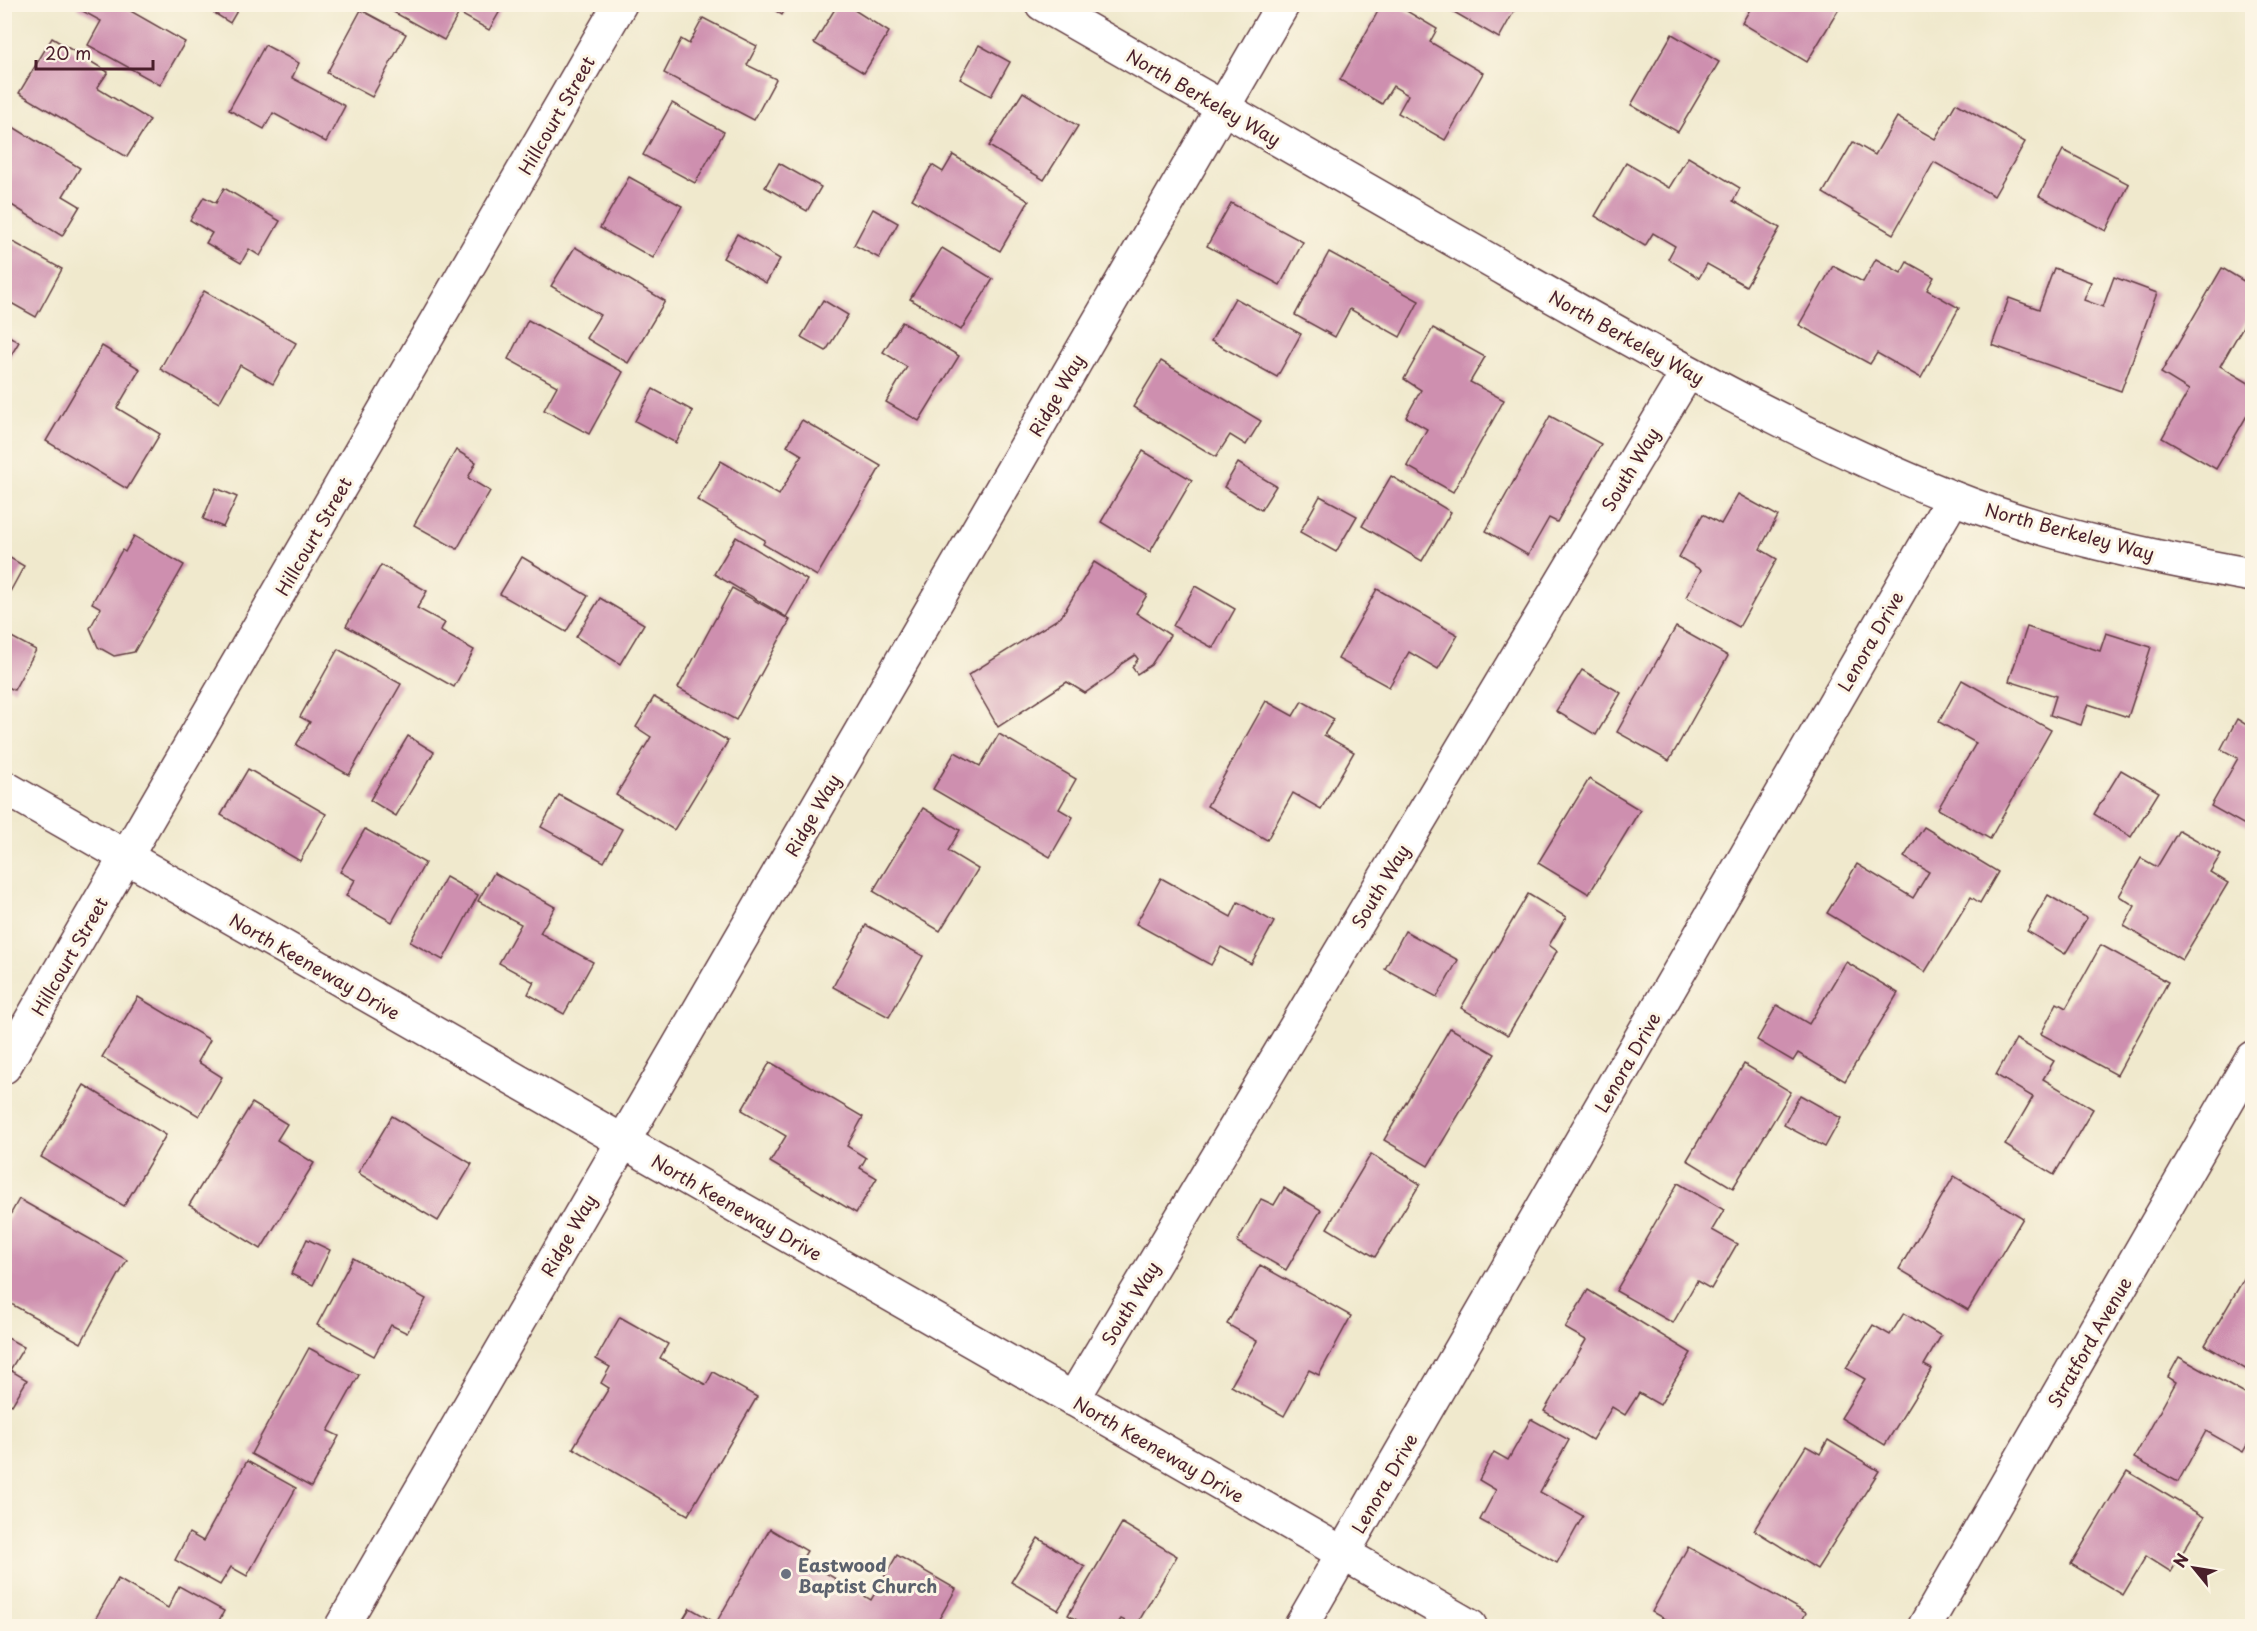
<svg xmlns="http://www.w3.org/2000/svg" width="2257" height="1631" viewBox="0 0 2257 1631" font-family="'Playpen Sans',sans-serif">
  <rect width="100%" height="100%" fill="#fcf5e5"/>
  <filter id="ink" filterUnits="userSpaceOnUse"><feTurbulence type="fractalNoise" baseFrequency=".0167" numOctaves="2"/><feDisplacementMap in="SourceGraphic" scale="12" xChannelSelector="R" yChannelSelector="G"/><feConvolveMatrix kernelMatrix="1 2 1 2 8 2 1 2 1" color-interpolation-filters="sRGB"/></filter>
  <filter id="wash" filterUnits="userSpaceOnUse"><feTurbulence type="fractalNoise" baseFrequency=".008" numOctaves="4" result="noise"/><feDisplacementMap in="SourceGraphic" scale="24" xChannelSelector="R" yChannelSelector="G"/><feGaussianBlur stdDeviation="1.35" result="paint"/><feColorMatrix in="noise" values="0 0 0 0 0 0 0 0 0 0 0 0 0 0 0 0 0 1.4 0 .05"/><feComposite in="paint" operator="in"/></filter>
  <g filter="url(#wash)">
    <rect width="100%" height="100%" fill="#f0e9cd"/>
    <g id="blocks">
      <!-- building -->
      <g fill="#ce8faf">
        <polygon points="79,4 130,4 127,9 185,42 160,85 88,45 101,21 77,8"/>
        <polygon points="200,4 241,4 230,23"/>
        <polygon points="379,4 504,4 489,30 459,13 444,40"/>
        <polygon points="765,4 788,4 782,15"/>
        <polygon points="838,4 845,4 889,32 864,73 814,43"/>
        <polygon points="1382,4 1395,4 1437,29 1430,42 1483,73 1445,140 1398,113 1408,95 1393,86 1382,104 1340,80"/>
        <polygon points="1440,4 1518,4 1499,38"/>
        <polygon points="1753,4 1842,4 1807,62 1742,23"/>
        <polygon points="361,10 406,34 372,97 327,73"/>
        <polygon points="703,18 757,46 747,65 776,79 754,120 664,73 681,39 689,44"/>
        <polygon points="1672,34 1719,62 1678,132 1631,105"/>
        <polygon points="52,38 108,72 97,88 150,120 127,157 19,93"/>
        <polygon points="265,45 299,63 292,78 345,106 326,142 273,113 264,129 229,110"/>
        <polygon points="979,45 1010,62 991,96 960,79"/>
        <polygon points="1023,92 1078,126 1044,180 989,146"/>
        <polygon points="672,103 724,132 695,183 643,155"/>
        <polygon points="1956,103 2025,142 1994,196 1934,162 1893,234 1823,193 1853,142 1875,155 1897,117 1935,139"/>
        <polygon points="5,122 80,168 63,196 80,206 62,236 5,201"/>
        <polygon points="2063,150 2129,184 2106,231 2039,196"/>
        <polygon points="953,155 1029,201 1000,251 912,199 932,165 943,172"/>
        <polygon points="1688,157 1740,188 1733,201 1780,228 1746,286 1707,264 1699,278 1668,259 1675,246 1653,233 1645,246 1595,216 1626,163 1669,188"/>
        <polygon points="779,163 821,187 807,211 765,187"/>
        <polygon points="629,177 682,206 653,258 600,228"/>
        <polygon points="224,188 280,221 260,256 249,249 241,263 206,243 212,233 190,220 204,197 216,203"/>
        <polygon points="1231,203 1303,242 1280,285 1207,246"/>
        <polygon points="873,209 898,223 879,258 854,245"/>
        <polygon points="737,234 780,259 766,283 723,258"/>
        <polygon points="4,237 62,269 36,317 4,299"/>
        <polygon points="575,247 665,301 628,363 586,338 600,315 551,286"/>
        <polygon points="942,248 993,279 961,330 910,299"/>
        <polygon points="1329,252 1419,301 1400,337 1350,309 1335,337 1295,315"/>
        <polygon points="1876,259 1901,273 1907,262 1934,277 1927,290 1959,308 1921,378 1877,353 1870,364 1799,325 1833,266 1863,282"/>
        <polygon points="2054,268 2091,282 2084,300 2103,307 2114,277 2157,293 2121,391 1992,345 2009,298 2039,309"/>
        <polygon points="2222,268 2252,286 2252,311 2220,366 2252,385 2252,407 2216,469 2162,438 2189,390 2161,373"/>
        <polygon points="204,291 296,343 273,384 240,365 219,403 160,369"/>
        <polygon points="1235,298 1301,334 1277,377 1211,341"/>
        <polygon points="823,300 848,315 826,351 801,337"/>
        <polygon points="528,320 623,372 589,434 544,410 557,386 508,359"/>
        <polygon points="902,322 959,356 919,421 886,402 907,367 883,352"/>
        <polygon points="1433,328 1485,357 1470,382 1504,400 1453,492 1407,466 1427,429 1406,417 1421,390 1404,379"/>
        <polygon points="4,333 19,342 4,367"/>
        <polygon points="102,346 140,369 117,408 160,434 127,489 46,441"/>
        <polygon points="1161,361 1261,421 1246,445 1230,435 1216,457 1133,407"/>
        <polygon points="653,389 693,411 676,443 635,421"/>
        <polygon points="1550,416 1601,444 1557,522 1549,518 1528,555 1486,531"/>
        <polygon points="802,420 881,466 817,576 763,544 765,540 697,500 721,461 779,495 802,455 787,446"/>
        <polygon points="456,450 476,462 468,478 490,491 457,549 414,525"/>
        <polygon points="1143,451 1192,480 1150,552 1101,522"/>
        <polygon points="1238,463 1276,486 1261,510 1224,487"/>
        <polygon points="1391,476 1451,512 1422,561 1362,526"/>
        <polygon points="216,488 237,497 223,527 203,519"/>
        <polygon points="1738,494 1778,516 1760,549 1777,559 1739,627 1686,597 1701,570 1679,557 1703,514 1721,524"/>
        <polygon points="1320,496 1357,516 1336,552 1300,532"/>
        <polygon points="134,536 184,565 134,652 114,656 98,647 90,628 101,608 92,603 122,550 125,552"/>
        <polygon points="736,537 807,580 786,617 714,574"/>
        <polygon points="5,555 24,566 5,601"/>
        <polygon points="522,557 588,596 566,632 500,594"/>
        <polygon points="1094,562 1147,595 1136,613 1170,635 1151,665 1137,674 1132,667 1138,659 1135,655 1121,664 1114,673 1085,693 1067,682 998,727 968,675 1061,617"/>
        <polygon points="381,565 427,591 417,608 445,623 440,631 474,650 454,687 346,626"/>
        <polygon points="1195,586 1235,609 1213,648 1173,626"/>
        <polygon points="732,588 790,620 736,720 678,688"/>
        <polygon points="1377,589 1458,635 1438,669 1409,652 1389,687 1338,659"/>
        <polygon points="600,598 644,624 620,664 576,637"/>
        <polygon points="1676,627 1728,656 1669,761 1617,732"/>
        <polygon points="2027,627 2100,651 2106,633 2151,647 2128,717 2088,704 2081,725 2050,715 2056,696 2009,681"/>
        <polygon points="4,633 36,650 14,690 4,685"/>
        <polygon points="338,649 401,684 349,775 296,745 310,722 300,717"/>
        <polygon points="1582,670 1621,693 1596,735 1556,711"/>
        <polygon points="1962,680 2051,730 1990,839 1938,809 1976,743 1939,722"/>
        <polygon points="654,697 728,741 674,830 616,795 651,737 636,727"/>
        <polygon points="1266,701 1293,716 1302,701 1334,719 1324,735 1354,752 1321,809 1293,793 1267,840 1207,806"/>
        <polygon points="2237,719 2248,726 2252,719 2252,829 2211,806 2238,758 2221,749"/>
        <polygon points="999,734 1076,779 1059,809 1073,817 1050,857 933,789 955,752 980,766"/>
        <polygon points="408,736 434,752 396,816 370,800"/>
        <polygon points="248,769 326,814 300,861 221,815"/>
        <polygon points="2121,770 2159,792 2131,837 2094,814"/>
        <polygon points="1589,779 1640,810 1589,894 1538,863"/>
        <polygon points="559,795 622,829 604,862 541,827"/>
        <polygon points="923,808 960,830 948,851 978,869 940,931 873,891"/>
        <polygon points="1924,827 1998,872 1980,903 1971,897 1925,972 1827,913 1857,864 1913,898 1929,872 1904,857"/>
        <polygon points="365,829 425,863 392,922 346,896 355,880 340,872"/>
        <polygon points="2179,830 2221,854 2210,872 2228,883 2182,960 2124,926 2135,906 2119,896 2141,858 2157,867"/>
        <polygon points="494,873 555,907 540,933 593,962 564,1014 528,994 534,982 499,963 521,924 478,901"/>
        <polygon points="446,877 478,895 443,960 410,942"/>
        <polygon points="1161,878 1231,917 1238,902 1274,922 1251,964 1221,947 1211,965 1136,924"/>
        <polygon points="1528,894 1566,917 1549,945 1557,951 1508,1035 1461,1008"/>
        <polygon points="2048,895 2087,918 2065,954 2027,931"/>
        <polygon points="866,925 923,956 889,1017 833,987"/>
        <polygon points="1405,931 1458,960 1437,997 1385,969"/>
        <polygon points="2101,945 2168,982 2117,1075 2041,1034 2057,1003 2066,1008"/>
        <polygon points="1846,962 1898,993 1845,1081 1798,1053 1793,1061 1757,1040 1777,1005 1809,1024"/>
        <polygon points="138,997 210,1040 198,1062 222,1077 199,1116 102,1057"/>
        <polygon points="1450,1028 1495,1054 1428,1166 1384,1140"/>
        <polygon points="2016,1039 2054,1061 2043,1079 2093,1109 2054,1175 2005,1145 2033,1097 1996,1075"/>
        <polygon points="770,1062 863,1117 847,1146 866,1158 860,1168 877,1178 856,1213 770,1162 786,1136 742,1110"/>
        <polygon points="1744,1064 1791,1092 1733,1188 1687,1160"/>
        <polygon points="84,1085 166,1135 124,1206 41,1157"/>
        <polygon points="1800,1095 1841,1118 1825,1147 1784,1125"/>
        <polygon points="252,1103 287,1124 277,1140 314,1163 261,1249 189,1205"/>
        <polygon points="392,1116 472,1164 438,1221 358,1173"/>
        <polygon points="1371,1154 1420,1184 1375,1257 1327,1228"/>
        <polygon points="1954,1176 2023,1218 1968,1310 1899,1269"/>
        <polygon points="1678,1183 1724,1210 1712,1230 1737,1244 1711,1289 1697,1281 1673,1323 1616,1291"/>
        <polygon points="1284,1188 1321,1210 1286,1270 1237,1242 1261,1199 1274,1205"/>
        <polygon points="19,1199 127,1260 81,1343 4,1300 4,1226"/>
        <polygon points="307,1239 330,1250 313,1285 291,1274"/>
        <polygon points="353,1258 426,1299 407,1333 391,1325 374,1356 317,1325"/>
        <polygon points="1260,1265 1351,1316 1319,1375 1309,1370 1284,1416 1231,1386 1257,1341 1227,1324"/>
        <polygon points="2252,1265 2252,1373 2205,1345"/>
        <polygon points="1588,1290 1691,1353 1660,1405 1639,1393 1625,1415 1612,1407 1592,1440 1544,1411 1586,1340 1565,1328"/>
        <polygon points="1904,1313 1941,1336 1924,1365 1932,1369 1885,1445 1841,1418 1865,1379 1846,1368 1873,1325 1890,1335"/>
        <polygon points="620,1317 668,1344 660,1358 706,1385 713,1372 757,1397 688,1515 573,1448 609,1388 601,1383 610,1367 596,1359"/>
        <polygon points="4,1336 24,1347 10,1370 27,1380 12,1405 4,1401"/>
        <polygon points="309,1348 359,1375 328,1431 339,1436 311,1487 251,1454"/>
        <polygon points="2179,1357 2252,1398 2252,1412 2249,1419 2252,1422 2252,1436 2243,1452 2206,1431 2178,1482 2134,1458 2176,1382 2168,1377"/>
        <polygon points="1531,1419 1569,1440 1540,1492 1583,1516 1557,1563 1480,1520 1496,1490 1479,1480 1494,1452 1508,1460"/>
        <polygon points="1828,1440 1879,1471 1817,1569 1754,1530 1806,1446 1820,1454"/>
        <polygon points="247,1461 296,1488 247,1576 231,1567 220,1585 175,1560 189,1533 203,1541"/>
        <polygon points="2127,1471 2204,1517 2171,1572 2146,1556 2123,1595 2071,1564"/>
        <polygon points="1122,1523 1177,1556 1136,1626 1121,1619 1116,1626 1087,1626 1068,1615"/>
        <polygon points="770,1529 807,1551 802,1559 871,1600 897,1555 956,1589 935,1626 679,1626 690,1608 716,1623"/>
        <polygon points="1038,1538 1085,1567 1058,1610 1011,1582"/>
        <polygon points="1688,1547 1806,1613 1799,1626 1677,1626 1652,1612"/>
        <polygon points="118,1579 168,1608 179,1586 224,1611 216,1626 99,1626 93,1623"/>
      </g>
    </g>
  </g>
  <g filter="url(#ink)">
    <use href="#blocks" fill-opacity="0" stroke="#633d43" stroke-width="1.5"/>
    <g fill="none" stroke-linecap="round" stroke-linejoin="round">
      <!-- minor casing -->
      <g stroke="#633d43" stroke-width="36">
        <g id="minor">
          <path d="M1042,4c147,84 293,168 440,252 153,87 306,176 469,241 96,38 200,60 301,78"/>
          <polyline points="4,787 1470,1626"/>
          <polyline points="4,1067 620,4"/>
          <polyline points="1073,1399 1687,373"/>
          <polyline points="342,1626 1283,4"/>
          <polyline points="1301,1626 1953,498"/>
          <polyline points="1925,1626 2252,1058"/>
        </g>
      </g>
      <!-- minor -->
      <use href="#minor" stroke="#fff" stroke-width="33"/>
    </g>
  </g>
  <!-- markers -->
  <circle fill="#6b7280" stroke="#fcf5e5" stroke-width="2" cx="786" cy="1574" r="6"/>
  <g text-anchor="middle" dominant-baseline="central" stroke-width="6" stroke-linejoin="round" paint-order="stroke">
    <!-- street labels -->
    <g font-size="18" fill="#4a1f2b" stroke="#fcf5e5">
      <text transform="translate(1204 97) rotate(30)">North Berkeley Way</text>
      <text transform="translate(556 115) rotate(-60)">Hillcourt Street</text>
      <text transform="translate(1627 337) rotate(29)">North Berkeley Way</text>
      <text transform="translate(1056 395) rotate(-60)">Ridge Way</text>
      <text transform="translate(1630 469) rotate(-59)">South Way</text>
      <text transform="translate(2070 531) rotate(15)">North Berkeley Way</text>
      <text transform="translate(313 536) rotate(-60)">Hillcourt Street</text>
      <text transform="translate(1870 641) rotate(-60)">Lenora Drive</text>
      <text transform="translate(812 815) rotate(-60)">Ridge Way</text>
      <text transform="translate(1380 886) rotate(-59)">South Way</text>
      <text transform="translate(69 956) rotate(-60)">Hillcourt Street</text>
      <text transform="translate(315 966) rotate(30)">North Keeneway Drive</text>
      <text transform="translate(1627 1062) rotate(-60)">Lenora Drive</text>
      <text transform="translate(737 1207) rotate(30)">North Keeneway Drive</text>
      <text transform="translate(568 1235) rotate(-60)">Ridge Way</text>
      <text transform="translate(1130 1303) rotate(-59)">South Way</text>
      <text transform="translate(2089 1342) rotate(-60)">Stratford Avenue</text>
      <text transform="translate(1159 1449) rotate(30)">North Keeneway Drive</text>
      <text transform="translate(1384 1483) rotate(-60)">Lenora Drive</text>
    </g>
    <!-- worship labels -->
    <g font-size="18" font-weight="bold" fill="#5b616d" stroke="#fcf5e5" text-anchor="start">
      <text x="798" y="1564">Eastwood<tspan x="798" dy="21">Baptist Church</tspan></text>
    </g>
  </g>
  <!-- margin -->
  <rect width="2257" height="1631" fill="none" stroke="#fcf5e5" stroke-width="24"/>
  <!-- north arrow -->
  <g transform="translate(2194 1568) rotate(300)" stroke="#fcf5e5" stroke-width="4.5" paint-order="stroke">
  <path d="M0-4.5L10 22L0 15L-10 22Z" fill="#4a1f2b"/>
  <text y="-9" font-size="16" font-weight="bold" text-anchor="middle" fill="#4a1f2b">N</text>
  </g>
  <!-- scale -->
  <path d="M36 60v9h117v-9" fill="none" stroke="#4a1f2b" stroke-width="3"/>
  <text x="45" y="60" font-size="18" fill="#4a1f2b" stroke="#fcf5e5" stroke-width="4.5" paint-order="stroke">20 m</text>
</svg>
